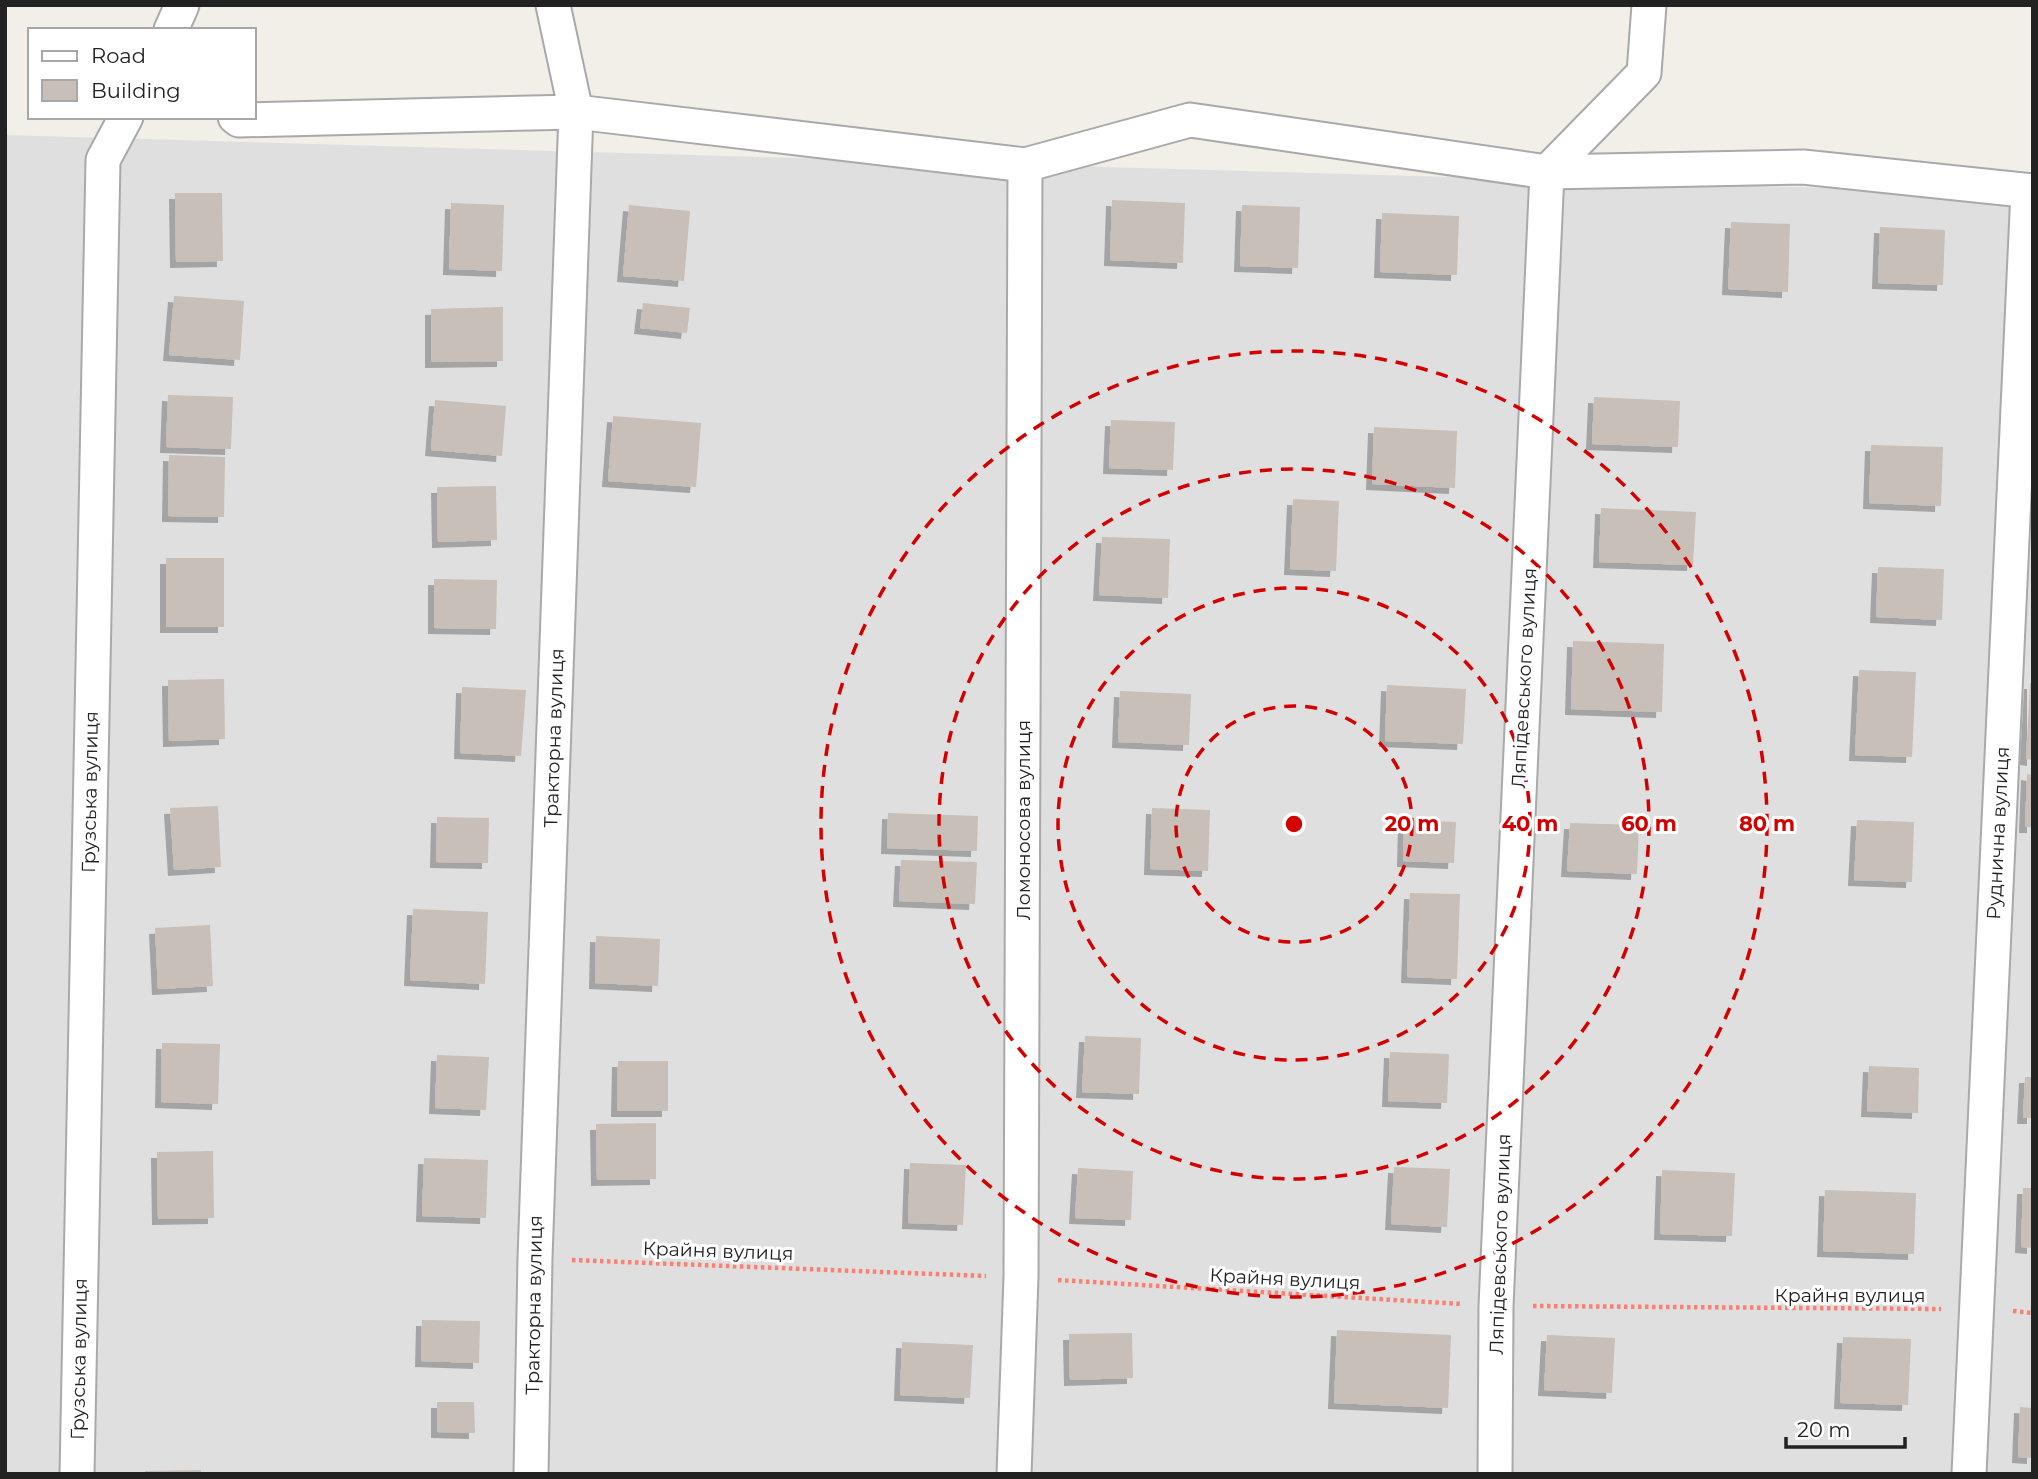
<svg xmlns="http://www.w3.org/2000/svg" width="2038" height="1479" viewBox="0 0 2038 1479" font-family="Montserrat,sans-serif">
  <defs>
    <filter id="shadow"><feDropShadow dx="-6" dy="6" stdDeviation="0" flood-color="#0004"/></filter>
  </defs>
  <rect width="100%" height="100%" fill="#f2efe9"/>
  <!-- residential -->
  <polygon fill="#e0dfdf" points="5,135 2033,194 2033,1474 5,1474"/>
  <!-- building -->
  <g fill="#c7bfb8" filter="url(#shadow)">
    <polygon points="175,193 222,193 223,261 176,262"/>
    <polygon points="1112,200 1185,203 1183,263 1110,260"/>
    <polygon points="451,203 504,205 502,271 449,269"/>
    <polygon points="629,205 690,211 684,281 623,276"/>
    <polygon points="1242,205 1300,207 1298,268 1240,266"/>
    <polygon points="1382,213 1459,216 1457,275 1380,272"/>
    <polygon points="1731,222 1790,224 1788,292 1728,289"/>
    <polygon points="1880,227 1945,230 1943,285 1878,283"/>
    <polygon points="174,296 244,301 240,360 169,355"/>
    <polygon points="643,303 690,308 687,333 640,328"/>
    <polygon points="503,307 503,361 431,362 431,309"/>
    <polygon points="168,395 233,397 231,449 166,447"/>
    <polygon points="1594,397 1680,401 1678,447 1592,444"/>
    <polygon points="435,400 506,406 502,456 431,450"/>
    <polygon points="613,416 701,423 696,487 608,481"/>
    <polygon points="1111,420 1175,422 1173,470 1109,468"/>
    <polygon points="1374,427 1457,431 1455,488 1372,484"/>
    <polygon points="1871,445 1943,447 1941,506 1869,503"/>
    <polygon points="169,455 225,457 224,517 168,516"/>
    <polygon points="496,486 497,540 438,542 437,487"/>
    <polygon points="1293,499 1339,501 1336,571 1290,569"/>
    <polygon points="1601,508 1696,512 1693,565 1599,562"/>
    <polygon points="1102,537 1170,539 1168,598 1099,595"/>
    <rect x="166" y="558" width="58" height="69"/>
    <polygon points="1878,567 1944,569 1942,620 1876,617"/>
    <polygon points="434,579 497,580 496,629 434,628"/>
    <polygon points="1573,641 1664,644 1662,712 1571,709"/>
    <polygon points="1859,670 1916,672 1912,757 1855,755"/>
    <polygon points="224,679 225,739 169,741 168,680"/>
    <polygon points="2030,683 2033,683 2033,760 2026,759"/>
    <polygon points="1387,685 1466,689 1463,744 1385,741"/>
    <polygon points="462,687 526,690 521,756 460,753"/>
    <polygon points="1120,691 1191,694 1189,745 1118,742"/>
    <polygon points="2027,774 2033,775 2033,827 2025,827"/>
    <polygon points="218,806 221,867 174,870 170,808"/>
    <polygon points="1152,808 1210,810 1208,871 1150,869"/>
    <polygon points="888,813 978,816 977,851 887,848"/>
    <polygon points="437,817 489,818 488,863 436,862"/>
    <polygon points="1404,820 1456,822 1454,863 1403,861"/>
    <polygon points="1857,820 1914,822 1912,882 1854,880"/>
    <polygon points="1570,823 1639,825 1637,874 1567,871"/>
    <polygon points="901,860 977,862 975,904 899,901"/>
    <polygon points="1410,893 1460,894 1457,979 1407,977"/>
    <polygon points="413,909 488,912 485,984 410,980"/>
    <polygon points="210,925 213,986 158,989 155,928"/>
    <polygon points="596,936 660,939 658,986 595,983"/>
    <polygon points="1085,1036 1141,1038 1139,1094 1082,1092"/>
    <polygon points="162,1043 220,1044 218,1104 161,1102"/>
    <polygon points="1390,1052 1449,1054 1447,1103 1388,1101"/>
    <polygon points="437,1055 489,1057 486,1110 435,1108"/>
    <polygon points="618,1061 668,1061 668,1111 617,1111"/>
    <polygon points="1869,1066 1919,1068 1918,1113 1867,1111"/>
    <polygon points="2025,1077 2033,1077 2033,1118 2023,1118"/>
    <polygon points="656,1123 656,1179 597,1180 596,1124"/>
    <polygon points="213,1151 214,1218 158,1219 157,1152"/>
    <polygon points="424,1158 488,1160 486,1218 422,1216"/>
    <polygon points="910,1163 966,1165 963,1225 908,1223"/>
    <polygon points="1394,1167 1450,1169 1447,1227 1391,1224"/>
    <polygon points="1078,1168 1133,1171 1131,1220 1075,1218"/>
    <polygon points="1662,1170 1735,1173 1732,1236 1660,1234"/>
    <polygon points="2023,1188 2033,1188 2033,1248 2021,1247"/>
    <polygon points="1825,1190 1916,1193 1914,1254 1823,1251"/>
    <polygon points="422,1320 480,1321 479,1363 421,1361"/>
    <polygon points="1337,1330 1451,1335 1448,1408 1334,1403"/>
    <polygon points="1132,1333 1133,1378 1070,1380 1069,1334"/>
    <polygon points="1547,1335 1615,1338 1612,1393 1544,1390"/>
    <polygon points="1843,1337 1911,1339 1908,1405 1840,1403"/>
    <polygon points="902,1342 973,1345 970,1398 900,1395"/>
    <polygon points="437,1402 474,1402 475,1433 437,1432"/>
    <polygon points="2020,1407 2033,1408 2033,1458 2018,1457"/>
    <polygon points="201,1470 201,1474 145,1474 145,1471"/>
  </g>
  <g fill="none" stroke-linecap="round" stroke-linejoin="round">
    <!-- street casing -->
    <g stroke="#a9a9a9" stroke-width="37">
      <g id="street">
        <polyline points="171,30 182,5"/>
        <polyline points="235,117 239,120 576,112 1025,165 1190,120 1547,172 1803,167 2033,191"/>
        <polyline points="77,1474 103,160 126,117"/>
        <polyline points="531,1474 535,1258 576,112 553,5"/>
        <polyline points="1014,1474 1021,1277 1025,165"/>
        <polyline points="1495,1474 1496,1306 1547,172 1644,73 1649,5"/>
        <polyline points="1969,1474 2028,191"/>
      </g>
    </g>
    <!-- path -->
    <g stroke="#fa8072" stroke-width="4.5" stroke-dasharray="3.5 3.5" stroke-linecap="butt">
      <polyline points="572,1260 986,1276"/>
      <polyline points="1058,1280 1462,1304"/>
      <polyline points="1533,1306 1941,1309"/>
      <polyline points="2013,1311 2033,1313"/>
    </g>
    <!-- street -->
    <use href="#street" stroke="#fff" stroke-width="33"/>
  </g>
  <!-- distance rings -->
  <g fill="none" stroke="#d40000" stroke-width="3.5" stroke-dasharray="12 9">
    <circle cx="1294" cy="824" r="118"/>
    <circle cx="1294" cy="824" r="236"/>
    <circle cx="1294" cy="824" r="355"/>
    <circle cx="1294" cy="824" r="473"/>
  </g>
  <g text-anchor="middle" dominant-baseline="central" stroke-width="6" stroke-linejoin="round" paint-order="stroke">
    <!-- street labels -->
    <g font-size="19" fill="#222" stroke="#fff">
      <text transform="translate(1524 678) rotate(-87)">Ляпідевського вулиця</text>
      <text transform="translate(554 738) rotate(-88)">Тракторна вулиця</text>
      <text transform="translate(90 792) rotate(-89)">Грузська вулиця</text>
      <text transform="translate(1023 820) rotate(-90)">Ломоносова вулиця</text>
      <text transform="translate(1998 833) rotate(-87)">Руднична вулиця</text>
      <text transform="translate(1500 1244) rotate(-88)">Ляпідевського вулиця</text>
      <text transform="translate(718 1251) rotate(2)">Крайня вулиця</text>
      <text transform="translate(1285 1279) rotate(3)">Крайня вулиця</text>
      <text x="1850" y="1295">Крайня вулиця</text>
      <text transform="translate(534 1305) rotate(-89)">Тракторна вулиця</text>
      <text transform="translate(79 1359) rotate(-89)">Грузська вулиця</text>
    </g>
  </g>
  <circle cx="1294" cy="824" r="10" fill="#d40000" stroke="#fff" stroke-width="3.5"/>
  <g font-size="21" text-anchor="middle" font-weight="bold" fill="#d40000" stroke="#fff" stroke-width="6" stroke-linejoin="round" paint-order="stroke">
    <text x="1412" y="831">20 m</text>
    <text x="1530" y="831">40 m</text>
    <text x="1649" y="831">60 m</text>
    <text x="1767" y="831">80 m</text>
  </g>
  <!-- border -->
  <rect width="2038" height="1479" fill="none" stroke="#222222" stroke-width="14"/>
  <!-- legend -->
  <rect x="28" y="28" width="228" height="91" fill="#ffffff" stroke="#a7a7a7" stroke-width="2"/>
  <rect x="42" y="51" width="35" height="10" fill="#ffffff" stroke="#a7a7a7" stroke-width="2"/>
  <text x="91" y="63" font-size="21" fill="#222222">Road</text>
  <rect x="42" y="80" width="35" height="21" fill="#c7bfb8" stroke="#a7a7a7" stroke-width="2"/>
  <text x="91" y="98" font-size="21" fill="#222222">Building</text>
  <!-- scale -->
  <path d="M1786 1437v10h119v-10" fill="none" stroke="#222222" stroke-width="3.5"/>
  <text x="1797" y="1437" font-size="21" fill="#222222" stroke="#ffffff" stroke-width="5" paint-order="stroke">20 m</text>
</svg>
